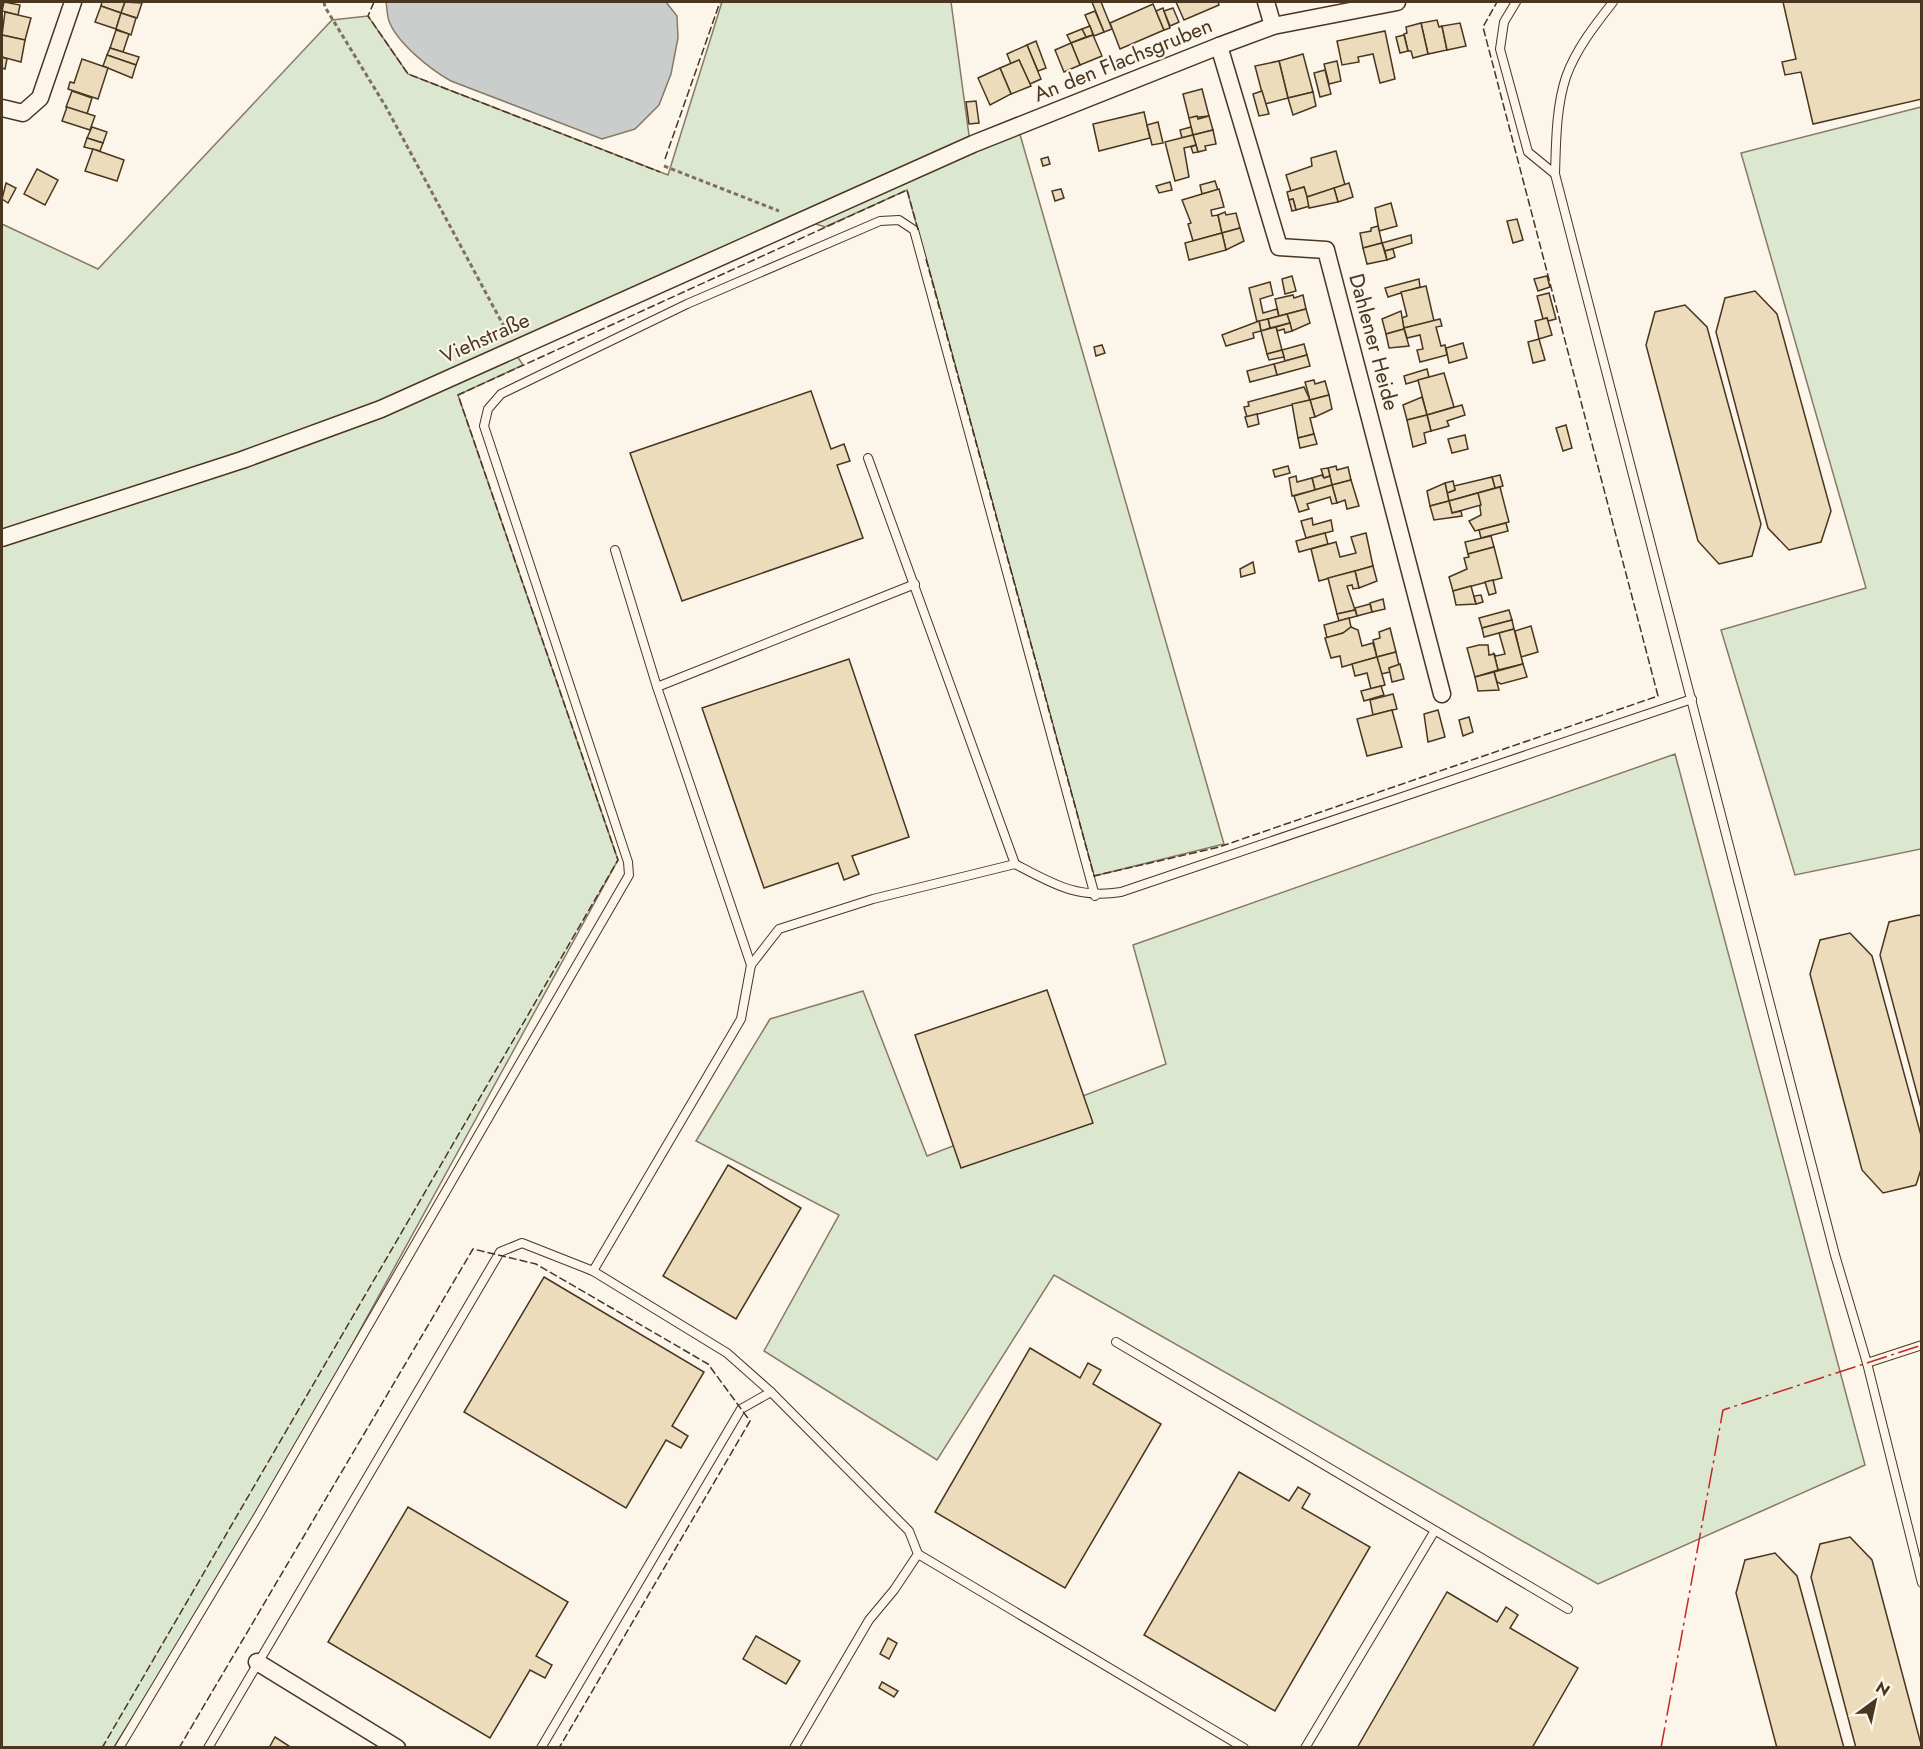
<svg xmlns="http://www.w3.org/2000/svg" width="1923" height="1749" viewBox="0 0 1923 1749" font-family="Jost,sans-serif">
  <rect width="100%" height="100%" fill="#fbf6e9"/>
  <!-- green -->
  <g fill="#dce7d0" stroke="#887966" stroke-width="1.5">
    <polygon points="722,2 951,2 971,150 1019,131 1224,844 1094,876 907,190 825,227 794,217 511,347 523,365 458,395 618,860 258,1516 114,1747 2,1748 2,224 98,269 332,20 368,16 408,74 668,175"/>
    <polygon points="1921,107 1921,849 1795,875 1721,630 1866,588 1741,153"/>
    <polygon points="1675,754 1865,1465 1598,1584 1054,1275 937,1460 764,1351 839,1215 696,1141 770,1019 863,991 927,1156 1166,1064 1133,945"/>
  </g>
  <!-- water -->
  <path fill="#c9cecd" stroke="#887966" stroke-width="1.5" d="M386,2h280l11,14 1,22 -7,36 -12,31 -24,24 -33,10 -151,-58c-20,-11 -54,-38 -62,-60 -2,-5 -2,-14 -3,-19z"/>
  <!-- building -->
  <g fill="#ecdcbc" stroke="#4a3520" stroke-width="1.5">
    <polygon points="4,2 20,5 18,15 2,11"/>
    <polygon points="102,2 125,2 121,13 101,6"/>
    <polygon points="125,2 142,3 137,18 121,13"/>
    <polygon points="1092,2 1101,2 1112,29 1104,32"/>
    <polygon points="1176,2 1218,2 1219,5 1184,20"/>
    <polygon points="1783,2 1922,2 1922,99 1813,124 1801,72 1785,75 1782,62 1796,59"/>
    <polygon points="1153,4 1164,30 1120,49 1110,23"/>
    <polygon points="101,6 121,13 116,29 95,22"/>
    <polygon points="1163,8 1170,28 1164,30 1156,11"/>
    <polygon points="1173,8 1179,22 1170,26 1164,11"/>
    <polygon points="1095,11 1104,32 1094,36 1085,15"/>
    <polygon points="5,12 31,18 25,40 2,35"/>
    <polygon points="121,13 136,18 131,35 116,29"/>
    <polygon points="1437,20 1439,27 1442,26 1447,50 1428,54 1421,23"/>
    <polygon points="1421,23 1428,54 1413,58 1411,51 1408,51 1404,34 1407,33 1406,27"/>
    <polygon points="1460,23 1466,46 1447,50 1442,26"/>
    <polygon points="1090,26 1093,35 1086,37 1082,29"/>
    <polygon points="1082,29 1086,37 1071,43 1067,35"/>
    <polygon points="116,30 129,34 123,52 110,48"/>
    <polygon points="1385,31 1395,79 1380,83 1373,54 1358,57 1359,62 1342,65 1337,41"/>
    <polygon points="2,35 25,40 21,62 2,57"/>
    <polygon points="1093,35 1102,56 1080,65 1071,43"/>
    <polygon points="1404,35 1408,51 1400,53 1396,37"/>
    <polygon points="1036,41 1046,68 1038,71 1027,45"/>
    <polygon points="1071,43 1080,65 1064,72 1055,50"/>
    <polygon points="1027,45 1041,79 1030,84 1019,60 1011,64 1007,54"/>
    <polygon points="110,48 139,57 136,65 107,55"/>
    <polygon points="1303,54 1313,92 1288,98 1279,61"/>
    <polygon points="107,55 136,65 132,78 103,66"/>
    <polygon points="2,57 7,59 5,69 2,68"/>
    <polygon points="82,59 108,68 98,99 68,89 70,82 74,83"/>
    <polygon points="1019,60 1031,86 1011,94 1000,68"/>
    <polygon points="1279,61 1288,98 1265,104 1255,66"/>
    <polygon points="1337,61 1341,81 1329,84 1324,64"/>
    <polygon points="1000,68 1011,94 990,105 978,78"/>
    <polygon points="1325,70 1331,94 1320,97 1314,73"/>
    <polygon points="1202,89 1209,116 1189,118 1183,94"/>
    <polygon points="72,91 92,98 87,114 66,107"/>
    <polygon points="1262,91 1269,114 1259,116 1253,94"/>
    <polygon points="1313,92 1316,106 1293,115 1288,98"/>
    <polygon points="976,101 979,123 969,124 966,102"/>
    <polygon points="67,107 95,116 90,130 62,121"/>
    <polygon points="1144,112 1150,138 1099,151 1093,124"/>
    <polygon points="1197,116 1198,119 1209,116 1213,130 1193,135 1189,118"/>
    <polygon points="1158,122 1163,143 1152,145 1147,125"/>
    <polygon points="92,127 107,132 103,143 87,138"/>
    <polygon points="1191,127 1193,135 1182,138 1180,130"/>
    <polygon points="1213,130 1216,144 1205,146 1206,150 1198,152 1193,135"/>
    <polygon points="1193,135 1196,145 1184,148 1189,177 1175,181 1165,142"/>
    <polygon points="87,138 103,143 100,151 84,147"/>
    <polygon points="1196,145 1198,152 1193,153 1191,147"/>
    <polygon points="93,149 124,160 117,181 85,171"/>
    <polygon points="1336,151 1345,185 1307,197 1304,187 1291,191 1286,175 1312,166 1311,158"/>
    <polygon points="1048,157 1050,164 1043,166 1041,159"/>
    <polygon points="37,169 58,180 45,205 24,194"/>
    <polygon points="1215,181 1218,190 1202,194 1200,185"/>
    <polygon points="1170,182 1172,190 1159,193 1156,186"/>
    <polygon points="6,183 16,188 8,203 2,199"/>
    <polygon points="1349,183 1353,197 1338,202 1334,188"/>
    <polygon points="1304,187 1310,206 1296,210 1293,199 1289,200 1287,192"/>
    <polygon points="1334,188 1338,202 1309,208 1307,197"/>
    <polygon points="1061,189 1064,198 1055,201 1052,191"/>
    <polygon points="1219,189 1224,207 1211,210 1212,216 1218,215 1222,233 1193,241 1188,224 1191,223 1182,200"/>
    <polygon points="1293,199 1296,210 1292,211 1289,200"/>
    <polygon points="1391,203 1397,226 1379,231 1375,208"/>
    <polygon points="1225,212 1226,215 1236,213 1240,228 1222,233 1218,215"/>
    <polygon points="1517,219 1523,240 1513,243 1507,221"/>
    <polygon points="1378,226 1382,243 1363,248 1360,233 1371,231 1371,228"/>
    <polygon points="1240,228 1244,241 1226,250 1222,233"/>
    <polygon points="1222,233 1226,250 1189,260 1185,243"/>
    <polygon points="1411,235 1412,243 1385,251 1382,243"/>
    <polygon points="1382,243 1387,260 1367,264 1363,248"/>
    <polygon points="1393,249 1395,257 1387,260 1385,251"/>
    <polygon points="1292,276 1296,291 1285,294 1282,279"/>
    <polygon points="1547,276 1550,287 1538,291 1534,279"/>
    <polygon points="1419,279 1420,287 1388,297 1385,288"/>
    <polygon points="1270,282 1273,295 1260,299 1263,313 1277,309 1279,316 1257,322 1249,288"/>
    <polygon points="1426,286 1434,321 1404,328 1402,318 1407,316 1401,292"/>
    <polygon points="1755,291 1777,314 1831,511 1821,542 1789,550 1768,528 1716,332 1725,298"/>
    <polygon points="1549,293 1556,319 1548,321 1547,318 1543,319 1537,296"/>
    <polygon points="1293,295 1294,298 1303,295 1306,309 1279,316 1275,299"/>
    <polygon points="1685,305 1707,327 1761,524 1752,556 1719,564 1698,541 1646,345 1655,312"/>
    <polygon points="1306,309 1310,323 1292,331 1287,314"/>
    <polygon points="1401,311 1404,329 1386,334 1382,319"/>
    <polygon points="1287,314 1290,323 1270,328 1268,319"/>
    <polygon points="1547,318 1552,335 1539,339 1535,321"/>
    <polygon points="1268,319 1270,328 1261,331 1259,321"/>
    <polygon points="1440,319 1442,326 1436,327 1441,346 1445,345 1447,355 1420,362 1417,350 1423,349 1420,335 1407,338 1404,328"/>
    <polygon points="1259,321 1261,331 1253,333 1254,338 1226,346 1222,335"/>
    <polygon points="1290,323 1292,331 1285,333 1284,329 1277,331 1276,327"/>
    <polygon points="1276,327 1282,350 1267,354 1261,331"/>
    <polygon points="1404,329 1409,346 1389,348 1386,334"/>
    <polygon points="1539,339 1545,360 1533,363 1528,342"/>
    <polygon points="1463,343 1467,358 1449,363 1446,348"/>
    <polygon points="1304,344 1307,355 1285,361 1282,350"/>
    <polygon points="1102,345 1105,353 1096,356 1094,347"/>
    <polygon points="1282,350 1284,357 1269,360 1267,354"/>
    <polygon points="1307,355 1310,366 1277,375 1274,364"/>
    <polygon points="1274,364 1277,375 1250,382 1247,371"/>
    <polygon points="1427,369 1429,377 1406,384 1404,376"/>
    <polygon points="1444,373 1454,407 1427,415 1418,380"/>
    <polygon points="1314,380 1315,384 1325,381 1329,395 1310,400 1305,382"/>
    <polygon points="1304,387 1310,400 1247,417 1244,407 1249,406 1248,402"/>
    <polygon points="811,391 831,449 844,444 850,461 837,465 863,538 682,601 630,453"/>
    <polygon points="1329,395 1332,409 1315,417 1310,400"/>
    <polygon points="1422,397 1427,415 1407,420 1403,405"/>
    <polygon points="1310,400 1315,417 1310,418 1314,434 1298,438 1292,404"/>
    <polygon points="1462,405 1465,415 1447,421 1449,426 1431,431 1427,415"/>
    <polygon points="1257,414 1259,424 1248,427 1245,417"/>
    <polygon points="1427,415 1431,431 1424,433 1426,443 1413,447 1407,420"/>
    <polygon points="1566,425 1572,448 1563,451 1556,428"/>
    <polygon points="1314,434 1317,444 1300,448 1298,438"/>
    <polygon points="1465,435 1468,449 1452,453 1448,439"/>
    <polygon points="1288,466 1290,473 1275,477 1273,470"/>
    <polygon points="1336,466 1337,470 1348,467 1351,480 1332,485 1328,468"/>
    <polygon points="1328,468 1330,476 1324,478 1321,469"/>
    <polygon points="1322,475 1324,478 1330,476 1332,485 1315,490 1312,478"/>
    <polygon points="1500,475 1503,486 1495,488 1492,477"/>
    <polygon points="1296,476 1297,482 1312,478 1315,490 1292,496 1289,478"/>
    <polygon points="1492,477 1495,488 1449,501 1447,493 1455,490 1454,486"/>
    <polygon points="1351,480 1359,506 1347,509 1345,500 1337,503 1332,485"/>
    <polygon points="1453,481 1455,490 1447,493 1445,483"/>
    <polygon points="1445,483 1449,501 1430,506 1427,491"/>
    <polygon points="1332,485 1337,503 1332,504 1330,497 1307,504 1309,509 1299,512 1294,496"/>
    <polygon points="1500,487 1509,522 1475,531 1469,521 1481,515 1478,493"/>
    <polygon points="1478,493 1481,505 1452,513 1449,501"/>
    <polygon points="1449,501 1452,513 1461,511 1462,516 1434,520 1430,506"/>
    <polygon points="1312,518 1313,525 1331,520 1333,531 1306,538 1301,521"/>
    <polygon points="1506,523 1508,531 1481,538 1479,530"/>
    <polygon points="1325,533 1328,544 1299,552 1296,541"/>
    <polygon points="1366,533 1373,566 1319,581 1311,549 1336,542 1340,557 1356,553 1351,537"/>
    <polygon points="1491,536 1494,547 1468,554 1465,542"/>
    <polygon points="1494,547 1502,578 1453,591 1449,577 1467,569 1464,558 1469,557 1468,554"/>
    <polygon points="1253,562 1255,573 1241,577 1240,569"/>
    <polygon points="1373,566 1377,581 1359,588 1355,571"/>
    <polygon points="1355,571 1359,588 1353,589 1352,585 1347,586 1355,610 1337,614 1328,578"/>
    <polygon points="1493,580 1496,593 1489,595 1485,582"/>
    <polygon points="1471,586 1476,604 1456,605 1453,591"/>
    <polygon points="1481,595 1483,602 1476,604 1474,596"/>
    <polygon points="1383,599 1385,609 1372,612 1370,603"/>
    <polygon points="1370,604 1372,612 1357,616 1355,608"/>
    <polygon points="1355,610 1357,616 1339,621 1337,614"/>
    <polygon points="1509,610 1512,620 1482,628 1479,618"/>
    <polygon points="1349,618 1351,627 1343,633 1327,638 1324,625"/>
    <polygon points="1512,620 1514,629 1484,637 1482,628"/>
    <polygon points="1531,626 1538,652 1521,657 1515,631"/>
    <polygon points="1351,627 1358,630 1362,646 1373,643 1377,657 1342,667 1340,656 1331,658 1325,638 1343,633"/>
    <polygon points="1390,628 1396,652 1377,657 1373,640 1380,638 1379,632"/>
    <polygon points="1514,629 1523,664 1498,670 1494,654 1496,656 1505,654 1499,633"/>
    <polygon points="1479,645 1488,645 1489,655 1494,654 1498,670 1475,677 1467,648"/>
    <polygon points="1396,652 1399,665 1389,668 1390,672 1381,674 1377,657"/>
    <polygon points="1377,657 1385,685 1371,689 1367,673 1355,676 1352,664"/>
    <polygon points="849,659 909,837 852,856 859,874 844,880 838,863 764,888 702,708"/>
    <polygon points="1400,664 1404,679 1392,682 1389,668"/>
    <polygon points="1523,664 1527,677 1501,684 1497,682 1494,672"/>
    <polygon points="1494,672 1499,690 1478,691 1475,677"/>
    <polygon points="1381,686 1384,695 1364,701 1361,691"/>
    <polygon points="1393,694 1397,709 1373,715 1370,700"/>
    <polygon points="1392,710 1402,747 1367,756 1357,719"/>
    <polygon points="1438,710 1445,737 1428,742 1424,714"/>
    <polygon points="1469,717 1473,732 1463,736 1459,720"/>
    <polygon points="1919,915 1922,917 1922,1112 1880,955 1889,922"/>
    <polygon points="1850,933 1872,956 1922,1139 1922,1166 1916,1185 1883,1193 1862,1170 1810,974 1820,940"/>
    <polygon points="1047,990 1093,1123 961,1168 915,1035"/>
    <polygon points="728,1165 801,1208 736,1319 663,1276"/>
    <polygon points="544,1277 704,1372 672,1426 688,1436 681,1448 666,1440 626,1508 464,1412"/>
    <polygon points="1030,1348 1080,1378 1088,1363 1101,1370 1093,1384 1161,1424 1065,1588 935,1512"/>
    <polygon points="1239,1472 1289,1501 1298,1487 1310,1494 1302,1508 1370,1547 1275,1711 1144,1635"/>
    <polygon points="408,1507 568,1602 536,1656 552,1665 545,1678 530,1670 490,1738 328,1642"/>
    <polygon points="1850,1537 1872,1560 1922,1748 1856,1748 1811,1577 1820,1544"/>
    <polygon points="1775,1553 1797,1576 1844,1748 1777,1748 1736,1593 1745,1560"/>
    <polygon points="1447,1592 1497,1622 1506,1607 1518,1615 1510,1628 1578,1668 1532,1748 1357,1748"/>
    <polygon points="756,1636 800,1661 786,1684 743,1659"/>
    <polygon points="888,1638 897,1643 889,1659 880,1654"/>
    <polygon points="882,1682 898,1691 894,1697 879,1688"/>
    <polygon points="275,1737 292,1748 269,1748"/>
  </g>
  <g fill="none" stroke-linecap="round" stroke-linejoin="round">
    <!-- service casing -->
    <g stroke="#4a3520" stroke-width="10">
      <g id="service">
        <polyline points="1516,2 1504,22 1500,49 1528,152 1555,174"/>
        <path d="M1613,2c-18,23 -37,47 -47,75 -10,30 -10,66 -11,97l280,1081 32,108 55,220"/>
        <path d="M868,458l147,406c38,20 62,35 106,28l571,-193"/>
        <polyline points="615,550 657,687 751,965"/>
        <polyline points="657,687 915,584"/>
        <polyline points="593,1271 741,1019 751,965 779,929 873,899 1015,864"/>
        <polyline points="1116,1342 1568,1609"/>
        <polyline points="1867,1363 1922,1345"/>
        <polyline points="119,1748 258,1516 629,875 628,862 484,426 488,409 501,394 687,304 880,221 899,220 914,230 1095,896"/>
        <polyline points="208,1748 500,1252 522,1243 593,1271 727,1353 771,1392 909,1531 918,1554 1244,1748"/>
        <polyline points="541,1748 741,1409 771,1392"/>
        <polyline points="794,1748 869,1620 894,1590 918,1554"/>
        <polyline points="1305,1748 1434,1532"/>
      </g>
    </g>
    <!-- minor casing -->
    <g stroke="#4a3520" stroke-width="19">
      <g id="minor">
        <polyline points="1266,2 1273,26"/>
        <polyline points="1219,46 1279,247 1326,250 1442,694"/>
        <polyline points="2,108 23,113 40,98 73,2"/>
        <polyline points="2,538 242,460 381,409 973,144 1219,46 1273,26 1397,2"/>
        <polyline points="257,1662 397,1748"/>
      </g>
    </g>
    <!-- path -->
    <g stroke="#7f6f5c" stroke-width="3" stroke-dasharray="4.5 3" stroke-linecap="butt">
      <polyline points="324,2 325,7 386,107 508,334"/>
      <polyline points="664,166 779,211"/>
    </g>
    <!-- service -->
    <use href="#service" stroke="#fbf6e9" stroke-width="8"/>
    <!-- minor -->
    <use href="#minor" stroke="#fbf6e9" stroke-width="16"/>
    <!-- fence -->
    <g stroke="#4a3520" stroke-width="1.5" stroke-dasharray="8 3" stroke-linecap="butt">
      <polyline points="374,2 368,16 408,74 660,172"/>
      <polyline points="665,159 720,2"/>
      <polyline points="926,259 1094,876 1219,847 1658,696 1483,27 1497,2"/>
      <polyline points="102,1748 618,860 458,395 907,190 919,233"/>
      <polyline points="179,1748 473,1249 536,1264 708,1364 750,1421 559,1748"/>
    </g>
    <!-- power -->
    <polyline stroke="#c62828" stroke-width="1.5" stroke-dasharray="21 4.5 3 4.5" stroke-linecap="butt" points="1661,1748 1723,1410 1922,1345"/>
  </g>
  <g text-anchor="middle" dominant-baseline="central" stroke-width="4.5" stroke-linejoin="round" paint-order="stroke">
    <!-- street labels -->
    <g font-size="21" fill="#4a3520" stroke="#fbf6e9">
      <text transform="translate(1123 60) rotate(-22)">An den Flachsgruben</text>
      <text transform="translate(485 338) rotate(-24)">Viehstraße</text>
      <text transform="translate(1374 342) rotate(75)">Dahlener Heide</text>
    </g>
  </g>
  <!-- border -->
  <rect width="1923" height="1749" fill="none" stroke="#4a3520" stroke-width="6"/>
  <!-- north arrow -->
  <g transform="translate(1875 1701) rotate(33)" stroke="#fbf6e9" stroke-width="4.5" paint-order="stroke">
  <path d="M0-4.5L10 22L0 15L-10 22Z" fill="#4a3520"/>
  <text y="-9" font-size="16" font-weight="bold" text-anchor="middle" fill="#4a3520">N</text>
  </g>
</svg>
